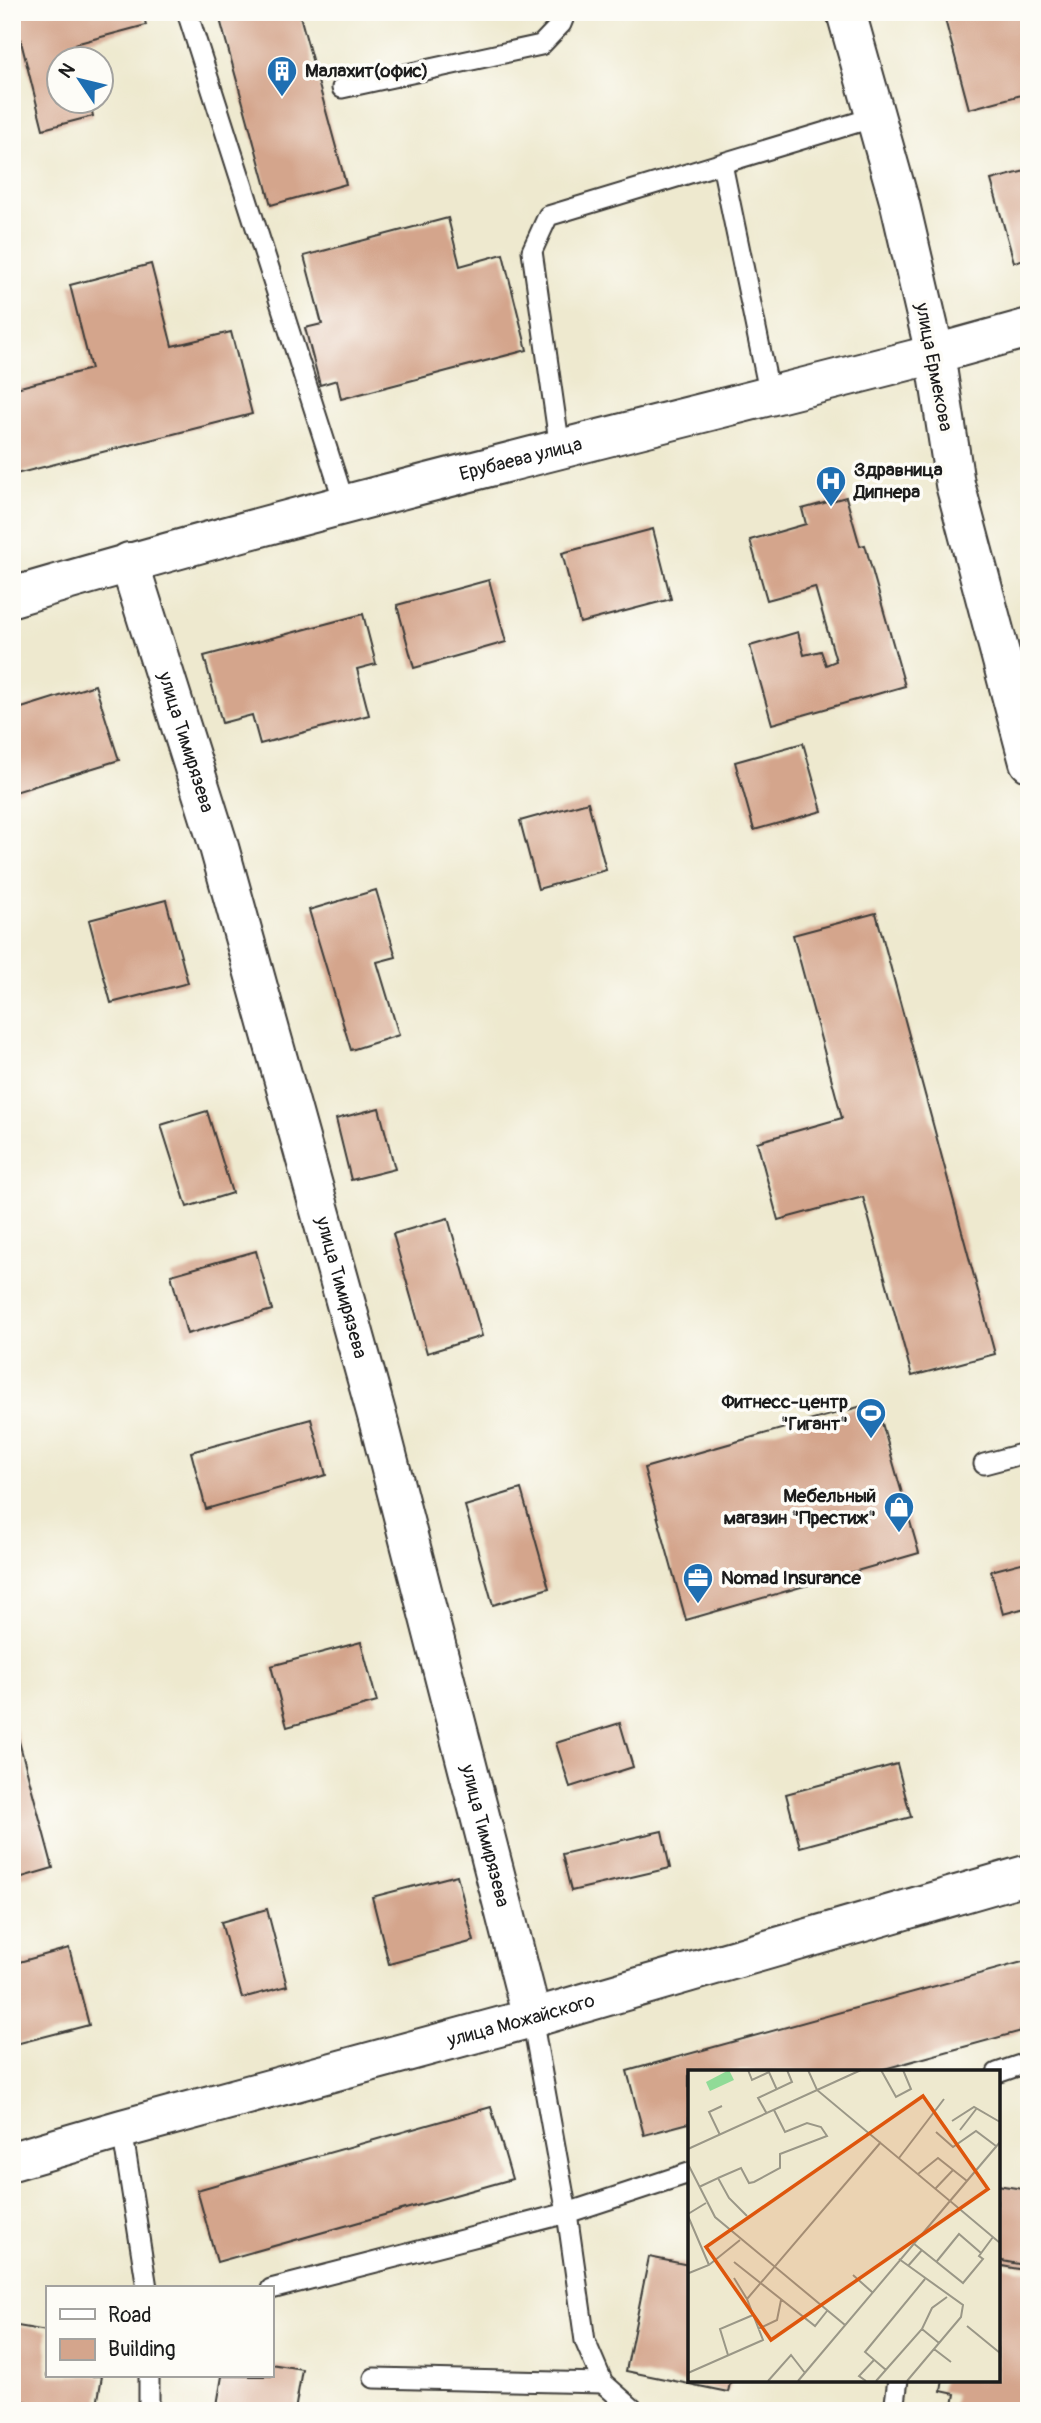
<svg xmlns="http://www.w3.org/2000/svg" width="1041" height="2423" viewBox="0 0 1041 2423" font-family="Pangolin,sans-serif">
  <rect width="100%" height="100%" fill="#fdfcf7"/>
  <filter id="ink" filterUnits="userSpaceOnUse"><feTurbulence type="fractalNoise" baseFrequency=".0143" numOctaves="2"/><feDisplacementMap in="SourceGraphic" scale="14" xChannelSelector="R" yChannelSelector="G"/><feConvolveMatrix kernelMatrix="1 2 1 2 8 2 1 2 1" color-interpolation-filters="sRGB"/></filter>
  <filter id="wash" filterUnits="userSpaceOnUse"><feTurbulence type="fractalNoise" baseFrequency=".00686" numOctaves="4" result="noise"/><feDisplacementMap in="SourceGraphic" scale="28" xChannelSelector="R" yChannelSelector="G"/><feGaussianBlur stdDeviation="1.57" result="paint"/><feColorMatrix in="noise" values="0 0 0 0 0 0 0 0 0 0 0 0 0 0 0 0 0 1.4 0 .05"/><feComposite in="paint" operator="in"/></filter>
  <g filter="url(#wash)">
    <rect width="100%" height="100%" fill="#eee9cf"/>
    <g id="blocks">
      <!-- building -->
      <g fill="#d4a58c">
        <polygon points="20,12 143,12 146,25 75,44 79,60 60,60 60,102 90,102 93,116 43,129 14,14"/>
        <polygon points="218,12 299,12 346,184 271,205"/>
        <polygon points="943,12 1029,12 1029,93 969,109"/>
        <polygon points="1029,170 1029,258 1014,262 991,180"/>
        <polygon points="448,218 460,266 503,254 527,350 341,399 337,380 320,385 305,328 322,324 304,256"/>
        <polygon points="151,264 172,346 231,332 252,414 12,475 12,389 91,369 70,285"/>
        <polygon points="846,497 860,546 865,545 905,686 772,724 750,646 798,632 804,655 821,651 826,665 836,661 815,587 767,600 750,540 806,524 802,509"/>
        <polygon points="653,529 671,599 580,623 562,553"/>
        <polygon points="489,580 506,642 414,668 397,605"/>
        <polygon points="363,614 376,664 357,669 369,715 260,744 252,715 222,723 204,656"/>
        <polygon points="95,685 119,760 12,793 12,711"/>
        <polygon points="803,743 822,811 754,830 735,762"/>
        <polygon points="588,802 606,870 538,889 520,821"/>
        <polygon points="376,890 396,957 377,962 399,1035 351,1050 309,910"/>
        <polygon points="166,900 188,983 111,1003 89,920"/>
        <polygon points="876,913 995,1354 912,1376 863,1197 778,1220 757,1142 842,1118 793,935"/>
        <polygon points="379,1108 395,1169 351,1180 336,1119"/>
        <polygon points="207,1111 232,1193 187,1207 161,1125"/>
        <polygon points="448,1218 482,1336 427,1353 393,1234"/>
        <polygon points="256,1251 272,1310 187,1334 171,1275"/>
        <polygon points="876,1402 919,1553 686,1620 644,1468"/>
        <polygon points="311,1419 326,1475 206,1509 191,1452"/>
        <polygon points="521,1489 549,1588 493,1605 465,1506"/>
        <polygon points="1029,1561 1029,1607 1003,1614 991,1571"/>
        <polygon points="361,1642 377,1702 287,1727 271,1666"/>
        <polygon points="13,1719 53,1868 12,1880 12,1720"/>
        <polygon points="620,1723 633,1767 570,1787 556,1743"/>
        <polygon points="897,1764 911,1817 800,1847 786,1794"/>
        <polygon points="662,1831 670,1868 571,1891 562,1854"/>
        <polygon points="457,1875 474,1941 389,1964 372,1897"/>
        <polygon points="267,1909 287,1986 242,1998 221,1922"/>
        <polygon points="69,1948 89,2025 12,2045 12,1964"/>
        <polygon points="1026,1961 1029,1971 1029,2029 877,2071 689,2071 689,2123 644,2135 627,2071"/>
        <polygon points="491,2107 512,2179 217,2262 197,2190"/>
        <polygon points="997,2185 1029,2190 1029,2266 997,2260"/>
        <polygon points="649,2257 689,2265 689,2379 731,2379 728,2392 626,2371"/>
        <polygon points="997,2265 1029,2271 1029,2392 1025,2411 952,2411 955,2394 941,2391 943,2379 997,2379"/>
        <polygon points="12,2325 47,2331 47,2376 102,2376 96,2411 78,2411 12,2399"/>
        <polygon points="271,2364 302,2369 295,2411 216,2411 222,2376 271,2376"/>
      </g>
    </g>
  </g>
  <g filter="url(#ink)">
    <use href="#blocks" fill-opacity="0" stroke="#3c3b37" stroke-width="2"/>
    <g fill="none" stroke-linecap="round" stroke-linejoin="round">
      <!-- service casing -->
      <g stroke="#3c3b37" stroke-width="23">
        <g id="service">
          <polyline points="187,12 345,505"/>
          <polyline points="342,88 541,45 561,24 566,12"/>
          <polyline points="722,164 770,396"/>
          <polyline points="560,449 532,251 548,216 875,117"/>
          <polyline points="984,1464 1029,1452"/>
          <polyline points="532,2018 567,2213 585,2341 603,2383 635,2411"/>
          <polyline points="997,2073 1029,2062"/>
          <polyline points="122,2129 147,2288"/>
          <polyline points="271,2289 567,2213 689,2173"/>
          <polyline points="374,2378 603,2383"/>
          <polyline points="149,2411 149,2376"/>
          <polyline points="894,2411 898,2379"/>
        </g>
      </g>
      <!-- minor casing -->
      <g stroke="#3c3b37" stroke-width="42">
        <g id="minor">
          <polyline points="846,12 900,204 935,354"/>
          <path id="s1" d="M129,562l90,285 160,576 153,595"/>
          <path id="s2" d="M12,2161l110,-32 410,-111 497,-144"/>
        </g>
      </g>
      <!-- tertiary casing -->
      <g stroke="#3c3b37" stroke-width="42">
        <polyline id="tertiary" points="935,354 1029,328"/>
      </g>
      <!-- secondary casing -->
      <g stroke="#3c3b37" stroke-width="42">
        <g id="secondary">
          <path id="s3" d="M12,597c305,-90 615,-164 923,-243l20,130 74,278"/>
        </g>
      </g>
      <!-- service -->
      <use href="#service" stroke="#fff" stroke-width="19"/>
      <!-- minor -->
      <use href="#minor" stroke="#fff" stroke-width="38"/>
      <!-- tertiary -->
      <use href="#tertiary" stroke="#fff" stroke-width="38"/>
      <!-- secondary -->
      <use href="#secondary" stroke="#fff" stroke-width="38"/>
    </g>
  </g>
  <!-- icons -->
  <defs>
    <g id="building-pin" transform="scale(1.575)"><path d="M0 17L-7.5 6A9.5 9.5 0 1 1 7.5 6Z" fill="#1f6fb2" stroke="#fdfcf7"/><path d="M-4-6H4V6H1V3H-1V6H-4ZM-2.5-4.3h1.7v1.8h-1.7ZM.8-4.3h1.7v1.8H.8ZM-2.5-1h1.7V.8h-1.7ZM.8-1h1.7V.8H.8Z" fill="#fff"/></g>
    <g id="hospital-pin" transform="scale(1.575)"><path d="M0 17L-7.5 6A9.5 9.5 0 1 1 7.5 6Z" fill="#1f6fb2" stroke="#fdfcf7"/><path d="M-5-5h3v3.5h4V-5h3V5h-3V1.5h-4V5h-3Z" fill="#fff"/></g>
    <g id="stadium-pin" transform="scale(1.575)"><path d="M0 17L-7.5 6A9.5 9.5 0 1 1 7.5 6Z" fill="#1f6fb2" stroke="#fdfcf7"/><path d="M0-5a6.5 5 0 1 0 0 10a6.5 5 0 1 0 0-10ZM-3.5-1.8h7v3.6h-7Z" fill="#fff"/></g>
    <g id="shop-pin" transform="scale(1.575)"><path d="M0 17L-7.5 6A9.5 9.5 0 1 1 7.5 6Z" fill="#1f6fb2" stroke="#fdfcf7"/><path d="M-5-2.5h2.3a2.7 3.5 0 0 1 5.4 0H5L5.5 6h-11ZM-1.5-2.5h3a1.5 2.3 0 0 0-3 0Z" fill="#fff"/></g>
    <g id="office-pin" transform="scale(1.575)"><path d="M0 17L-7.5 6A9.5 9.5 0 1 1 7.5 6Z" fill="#1f6fb2" stroke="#fdfcf7"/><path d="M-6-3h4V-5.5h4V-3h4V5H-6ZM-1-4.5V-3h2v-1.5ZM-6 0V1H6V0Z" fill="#fff"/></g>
  </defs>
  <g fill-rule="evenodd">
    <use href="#building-pin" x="282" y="71"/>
    <use href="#hospital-pin" x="831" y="481"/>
    <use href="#stadium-pin" x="871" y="1413"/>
    <use href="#shop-pin" x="899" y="1507"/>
    <use href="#office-pin" x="698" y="1578"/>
  </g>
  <g text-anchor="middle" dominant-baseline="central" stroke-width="7" stroke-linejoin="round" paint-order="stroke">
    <!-- poi labels -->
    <g font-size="19" font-weight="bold" fill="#1c1c1c" stroke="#fdfcf7" text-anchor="start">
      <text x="305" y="71">Малахит(офис)</text>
      <text x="854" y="470">Здравница<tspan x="854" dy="22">Дипнера</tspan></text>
      <text x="848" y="1402" text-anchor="end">Фитнесс-центр<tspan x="848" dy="22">"Гигант"</tspan></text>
      <text x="876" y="1496" text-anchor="end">Мебельный<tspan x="876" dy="22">магазин "Престиж"</tspan></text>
      <text x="721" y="1578">Nomad Insurance</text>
    </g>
    <!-- street labels -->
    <g font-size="19" fill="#1c1c1c" stroke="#fdfcf7">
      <text transform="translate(934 367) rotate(79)">улица Ермекова</text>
      <text stroke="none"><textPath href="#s3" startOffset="527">Ерубаева улица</textPath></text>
      <text stroke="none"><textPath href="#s1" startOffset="189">улица Тимирязева</textPath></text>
      <text stroke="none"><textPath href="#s1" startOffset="756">улица Тимирязева</textPath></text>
      <text stroke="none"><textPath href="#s1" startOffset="1323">улица Тимирязева</textPath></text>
      <text stroke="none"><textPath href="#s2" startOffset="528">улица Можайского</textPath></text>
    </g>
  </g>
  <!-- overview -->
  <g transform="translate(688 2070)">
    <rect width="312" height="312" fill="#eee9cf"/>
    <path d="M41,0l5,10 -24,11 -4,-9z" fill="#90db97"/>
    <path fill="none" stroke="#9a9787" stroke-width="2" d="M60,0l4,10 17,-8M80,0l9,20M193,0l15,27 15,-8 -8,-19M79,44l-9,-16 34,-16 -5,-12M264,51l22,-14 26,15M272,60l17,-22M248,62l17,15 23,-16 20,15M32,65l-11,-23 13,-6M312,72l-50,59 50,42M0,79l173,-79M211,88l45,-59M0,94l27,53 130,108M230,104l20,-16 29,23M30,108l23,-10 8,15 5,-1 26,-14v-14l47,-18 -6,-9 -14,-4 -22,9 -11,-22M11,117l19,-9 11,20 18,18M247,119l18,-19M0,144l18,-11M0,146l21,49M225,173l50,40 20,-24 -4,-3 14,-19M211,189l64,46 -2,12 -54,64M249,191l22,-27 22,19M46,192l81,64 12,-15M220,196l14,-16M1,203l20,-8 31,-25M165,205l19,17M46,208l13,21M279,256l33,27M70,259l19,-9 4,-20M234,259l17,14M246,279l17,13M40,285l-8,-26 33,-14M198,300l-21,-18 60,-73M0,303l75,-33 -16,-41 134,-157M80,311l23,-26 14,18M110,311l152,-180 -133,-111 -9,-20M178,311l-7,-5 15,-16M188,311l46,-52 10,-21 15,-11"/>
    <path fill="#de560d" fill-opacity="0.15" stroke="#de560d" stroke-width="3.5" d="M235,26l65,93 -217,151 -65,-93z"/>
    <rect width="312" height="312" fill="none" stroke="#1c1c1c" stroke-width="3.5"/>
  </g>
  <!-- margin -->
  <rect width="1041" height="2423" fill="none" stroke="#fdfcf7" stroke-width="42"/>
  <!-- legend -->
  <rect x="46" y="2286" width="228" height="91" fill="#fdfcf7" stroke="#a3a29f" stroke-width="2"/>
  <rect x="60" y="2309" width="35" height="10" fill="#ffffff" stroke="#a3a29f" stroke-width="2"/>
  <text x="108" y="2322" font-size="21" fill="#1c1c1c">Road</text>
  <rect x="60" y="2339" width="35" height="21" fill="#d4a58c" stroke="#a3a29f" stroke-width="2"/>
  <text x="108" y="2356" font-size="21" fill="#1c1c1c">Building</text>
  <!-- north arrow -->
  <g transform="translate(80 80) rotate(305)"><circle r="33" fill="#fdfcf7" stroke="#a3a29f" stroke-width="2"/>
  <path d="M0-5L12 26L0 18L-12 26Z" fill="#1f6fb2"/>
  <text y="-10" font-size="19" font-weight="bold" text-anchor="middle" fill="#1c1c1c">N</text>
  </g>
</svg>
